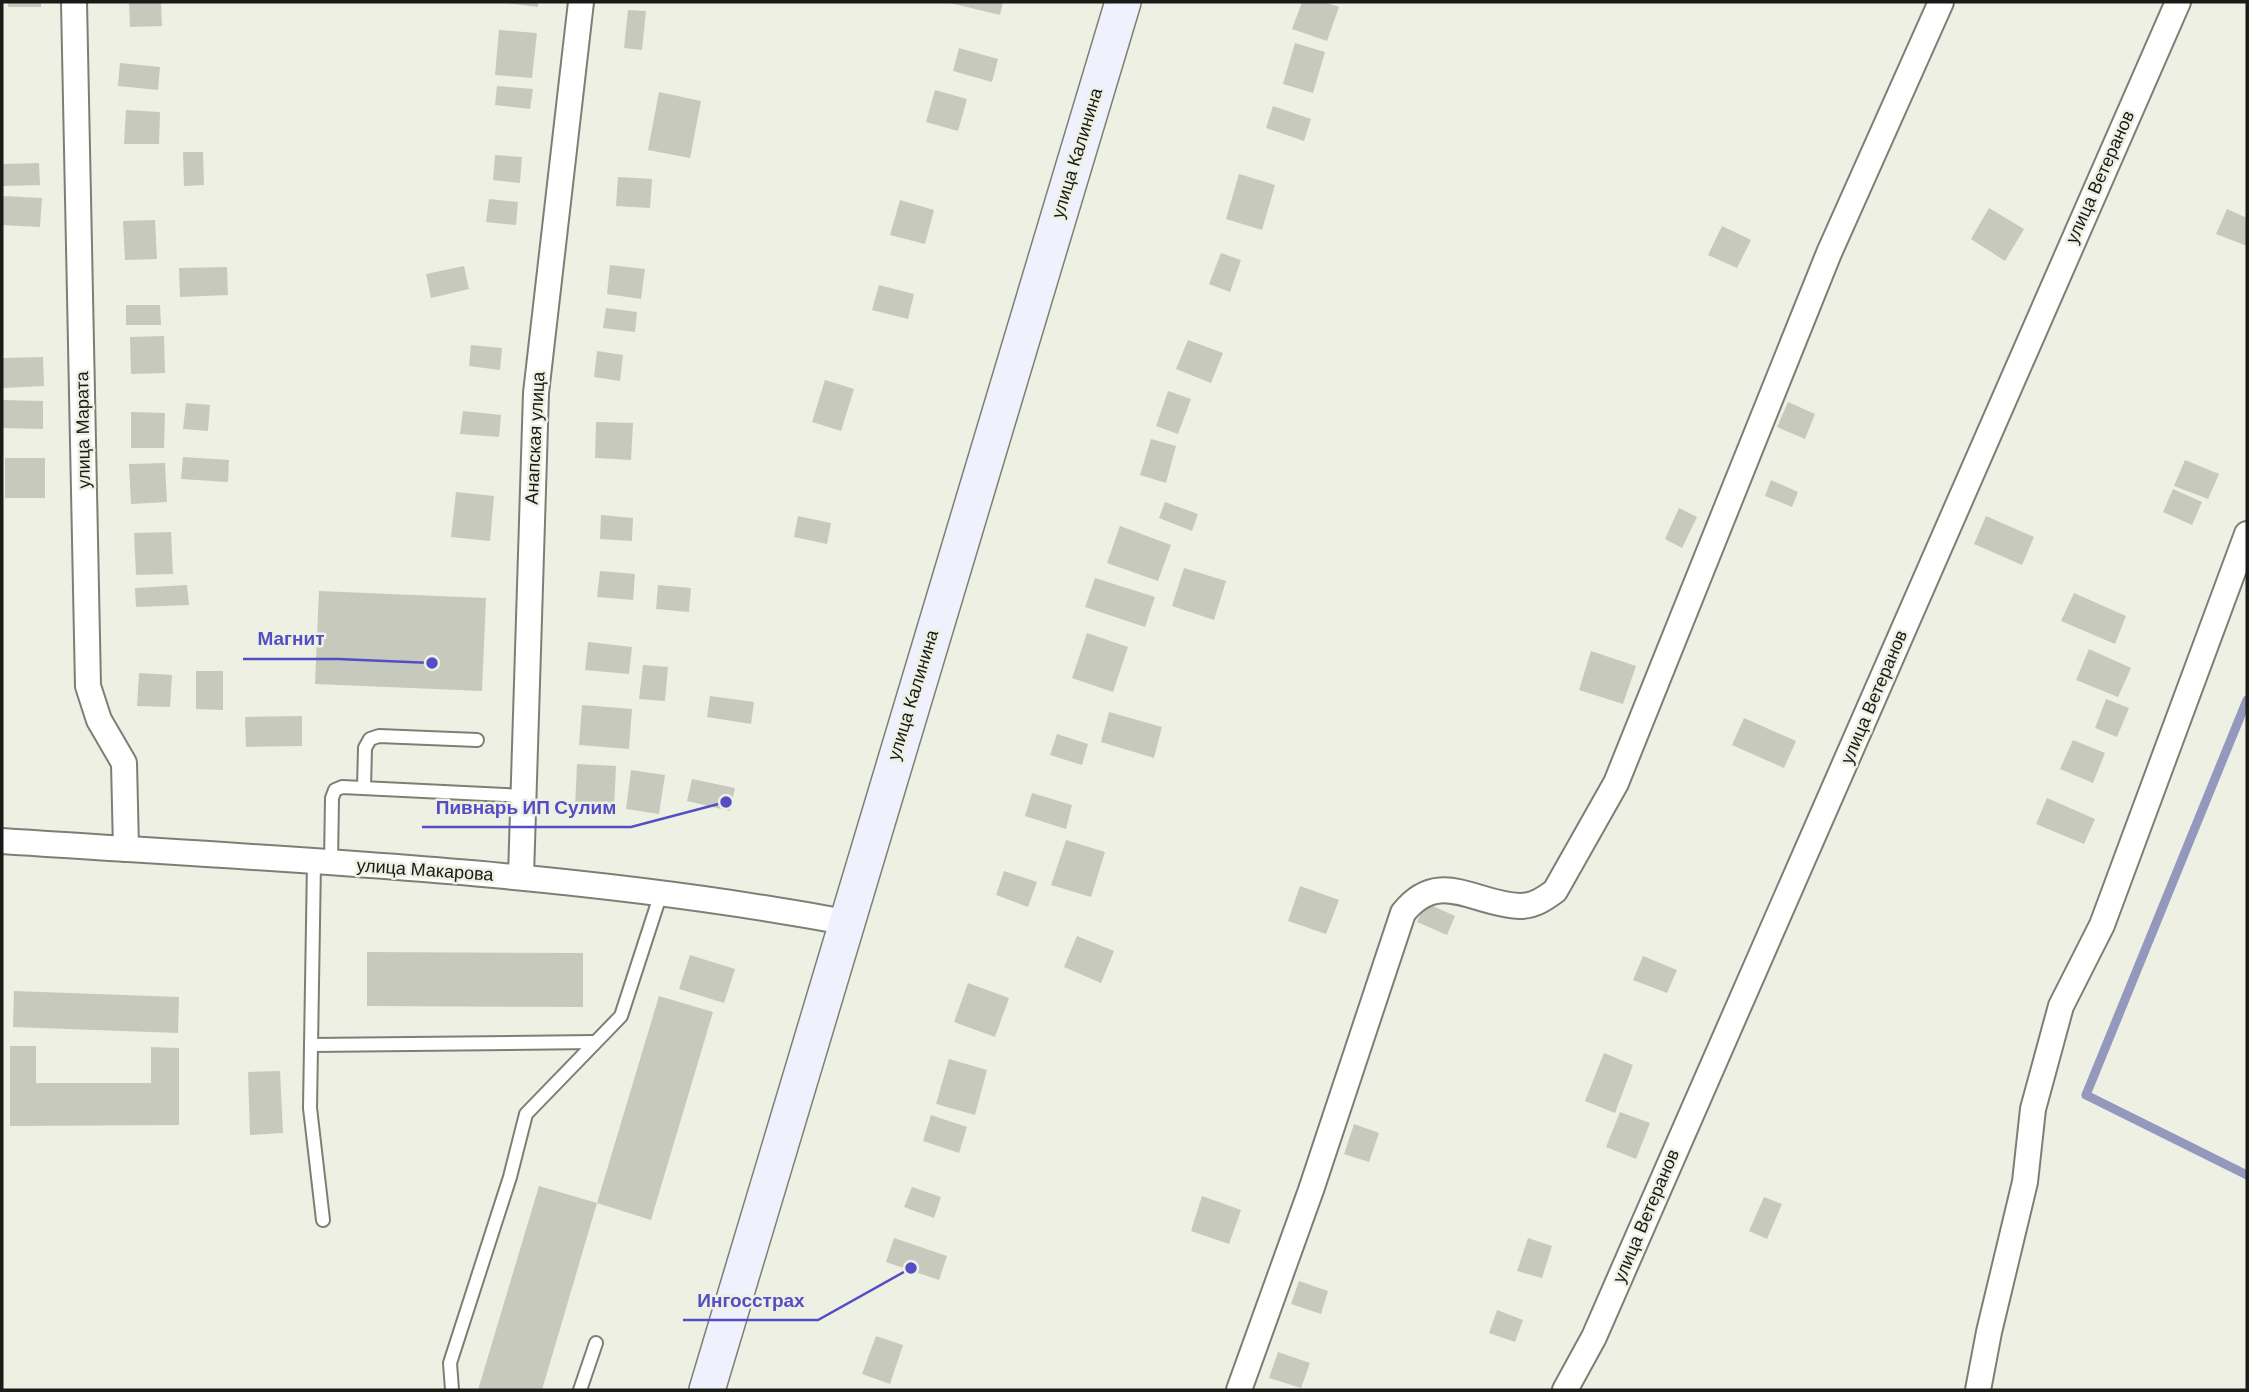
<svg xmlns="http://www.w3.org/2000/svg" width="2249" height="1392" viewBox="0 0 2249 1392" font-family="'DM Sans',sans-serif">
  <rect width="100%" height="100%" fill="#eef0e3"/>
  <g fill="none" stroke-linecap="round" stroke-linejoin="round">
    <!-- stream -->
    <polyline stroke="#9498bc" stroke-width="9" points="2247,700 2086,1095 2247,1175"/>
  </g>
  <!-- building -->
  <g fill="#c7c9bd">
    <rect x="8" y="2" width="33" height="5"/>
    <polygon points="161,2 162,26 130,27 129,3"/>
    <polygon points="499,2 538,2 538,7"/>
    <polygon points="946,2 1003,2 1000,15"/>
    <polygon points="1302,2 1324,2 1339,7 1327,41 1292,29"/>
    <polygon points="628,10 646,11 642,50 624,48"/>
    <polygon points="499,30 537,33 532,78 495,75"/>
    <polygon points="1295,43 1325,52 1313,93 1283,84"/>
    <polygon points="959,48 998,59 992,82 953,71"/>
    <polygon points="120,63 160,67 158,90 118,86"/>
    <polygon points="497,86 533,89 530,109 495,105"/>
    <polygon points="935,90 967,99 958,131 926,122"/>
    <polygon points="659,92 701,101 690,158 648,150"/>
    <polygon points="1273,106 1311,119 1304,141 1266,128"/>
    <polygon points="126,110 160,112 159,144 124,144"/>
    <polygon points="183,152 203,152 204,185 184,186"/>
    <polygon points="495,155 522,157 520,183 493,180"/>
    <polygon points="39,163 40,185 2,186 2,164"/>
    <polygon points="1239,174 1275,185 1262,230 1226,219"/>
    <polygon points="618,177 652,179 650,208 616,206"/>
    <polygon points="2,196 42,198 40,227 2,225"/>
    <polygon points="489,199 518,202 516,225 486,222"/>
    <polygon points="900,200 934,210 925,244 890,235"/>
    <polygon points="1989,208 2024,229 2005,261 1971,239"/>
    <polygon points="2227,209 2247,218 2247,246 2216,234"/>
    <polygon points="155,220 157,259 125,260 123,221"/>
    <polygon points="1722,226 1751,240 1737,268 1708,255"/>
    <polygon points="1221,253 1241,260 1230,292 1209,284"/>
    <polygon points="610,265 645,269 641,299 607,294"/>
    <polygon points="464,266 469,289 431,298 426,274"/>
    <polygon points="227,267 228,295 180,297 179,268"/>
    <polygon points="879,285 914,294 908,319 872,310"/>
    <polygon points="126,305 160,305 161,325 126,325"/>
    <polygon points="606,308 637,312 635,332 603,328"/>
    <polygon points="164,336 165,373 131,374 130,337"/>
    <polygon points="1188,340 1223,353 1211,383 1176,369"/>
    <polygon points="471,345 502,348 500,370 469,366"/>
    <polygon points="597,351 623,355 620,381 594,377"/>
    <polygon points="43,357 44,386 2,388 2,358"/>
    <polygon points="825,380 854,389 841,431 812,422"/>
    <polygon points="1168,391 1191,399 1178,434 1156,426"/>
    <polygon points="2,400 43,401 43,429 2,428"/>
    <polygon points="1788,402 1815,414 1805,439 1777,427"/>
    <polygon points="186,403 210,405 208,431 183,429"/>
    <polygon points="463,411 501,415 499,437 460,434"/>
    <polygon points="131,412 165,413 164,448 131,448"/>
    <polygon points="596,422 633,423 631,460 595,458"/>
    <polygon points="1151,439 1176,446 1166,483 1140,475"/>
    <polygon points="183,457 229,460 228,482 181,479"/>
    <rect x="5" y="458" width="40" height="40"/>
    <polygon points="2185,460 2219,474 2208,499 2174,486"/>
    <polygon points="165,463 167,502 131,504 129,464"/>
    <polygon points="1771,480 1798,492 1792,507 1765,496"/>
    <polygon points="2173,489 2202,502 2192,525 2163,512"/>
    <polygon points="456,492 494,496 490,541 451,537"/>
    <polygon points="1165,502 1198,514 1192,531 1159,518"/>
    <polygon points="1679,508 1697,517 1682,548 1665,539"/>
    <polygon points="601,515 633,518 632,541 600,539"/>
    <polygon points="798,516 831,523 827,544 794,537"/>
    <polygon points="1986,516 2034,537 2022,565 1974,544"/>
    <polygon points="1120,526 1171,545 1158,581 1107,563"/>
    <polygon points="171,532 173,574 136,575 134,533"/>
    <polygon points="1184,568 1226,581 1214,620 1172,606"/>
    <polygon points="600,571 635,574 633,600 597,597"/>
    <polygon points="1095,578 1155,597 1145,627 1085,607"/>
    <polygon points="187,585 189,605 136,607 135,588"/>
    <polygon points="658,585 691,588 689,612 656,609"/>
    <polygon points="319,591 486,598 482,691 315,684"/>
    <polygon points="2074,593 2126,616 2115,644 2061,621"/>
    <polygon points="1087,633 1128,647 1113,692 1072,678"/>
    <polygon points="588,642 632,647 629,674 585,670"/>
    <polygon points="2089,649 2131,668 2118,697 2076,680"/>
    <polygon points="1591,651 1636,666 1623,704 1579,690"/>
    <polygon points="643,665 668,667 665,701 639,699"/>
    <polygon points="196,671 223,671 223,710 196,709"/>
    <polygon points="139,673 172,675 170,707 137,706"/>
    <polygon points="710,696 754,702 751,724 707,717"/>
    <polygon points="2106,699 2129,708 2117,737 2095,728"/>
    <polygon points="582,705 632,709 629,749 579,745"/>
    <polygon points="1109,712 1162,727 1154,758 1101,742"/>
    <polygon points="302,716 302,746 246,747 245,717"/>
    <polygon points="1744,718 1796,741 1784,768 1732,745"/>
    <polygon points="1057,734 1088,744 1082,765 1050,755"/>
    <polygon points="2073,740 2105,753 2093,783 2060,769"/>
    <polygon points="577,764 616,766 614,809 575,807"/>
    <polygon points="631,770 665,775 659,814 626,809"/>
    <polygon points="692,779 735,788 730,811 687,801"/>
    <polygon points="1032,793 1072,805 1066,829 1025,816"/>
    <polygon points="2047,798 2095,819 2084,844 2036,824"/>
    <polygon points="1066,840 1105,852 1091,897 1051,885"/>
    <polygon points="1004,871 1037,882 1028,907 996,895"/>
    <polygon points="1300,886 1339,900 1326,934 1288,921"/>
    <polygon points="1426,903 1455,916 1447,935 1417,922"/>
    <polygon points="1077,936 1114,951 1101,983 1064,967"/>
    <polygon points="367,952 583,953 583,1007 367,1006"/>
    <polygon points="690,955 735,969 724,1003 679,989"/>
    <polygon points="1643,956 1677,970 1667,993 1633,980"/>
    <polygon points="968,983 1009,998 995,1037 954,1022"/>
    <polygon points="14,991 179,997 178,1033 13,1027"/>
    <polygon points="659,996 713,1012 651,1220 597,1203"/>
    <polygon points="10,1046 36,1046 36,1083 151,1083 151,1047 179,1048 179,1125 10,1126"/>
    <polygon points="1604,1053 1633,1065 1615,1113 1585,1101"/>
    <polygon points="949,1059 987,1070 975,1115 936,1104"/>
    <polygon points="280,1071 283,1133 250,1135 248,1072"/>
    <polygon points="1620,1112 1650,1123 1636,1159 1606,1147"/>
    <polygon points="931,1115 967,1127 959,1153 923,1141"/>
    <polygon points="1354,1124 1379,1133 1369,1162 1344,1154"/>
    <polygon points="539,1186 597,1203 542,1390 478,1390"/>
    <polygon points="912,1187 941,1197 934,1218 904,1207"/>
    <polygon points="1202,1196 1241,1210 1229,1244 1191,1231"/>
    <polygon points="1764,1197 1782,1204 1767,1239 1749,1231"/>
    <polygon points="894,1238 947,1256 939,1280 886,1262"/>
    <polygon points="1528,1238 1552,1246 1542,1278 1517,1271"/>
    <polygon points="1299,1281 1328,1291 1321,1314 1291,1304"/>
    <polygon points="1497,1310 1523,1320 1515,1342 1489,1333"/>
    <polygon points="876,1336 903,1345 890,1384 862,1374"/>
    <polygon points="1278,1352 1310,1363 1301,1388 1269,1378"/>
  </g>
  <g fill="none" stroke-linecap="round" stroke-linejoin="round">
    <!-- lane casing -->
    <g stroke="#7e7f74" stroke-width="16">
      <g id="lane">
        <polyline points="364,788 365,748 370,739 379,736 477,740"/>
        <polyline points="314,862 310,1108 323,1220"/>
        <polyline points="331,863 332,798 335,790 342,787 523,796"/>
        <polyline points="311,1045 595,1042"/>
        <polyline points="452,1390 450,1363 510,1177 526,1114 621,1016 661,893"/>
        <polyline points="580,1390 596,1343"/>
      </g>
    </g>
    <!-- street casing -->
    <g stroke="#7e7f74" stroke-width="28">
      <g id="street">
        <polyline points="74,2 88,686 99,720 124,763 126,849"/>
        <path d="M2,841c281,19 565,29 843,81"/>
        <polyline points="521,876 536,393 581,2"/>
        <path d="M1239,1390l72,-200 92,-277c36,-46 72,-8 117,-7 14,0 24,-7 35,-15l61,-108 213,-530 112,-251"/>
        <polyline points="1565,1390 1594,1337 2178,2"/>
        <polyline points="1978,1390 1989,1332 2025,1182 2033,1109 2061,1006 2102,925 2247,534"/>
      </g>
    </g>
    <!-- secondary casing -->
    <g stroke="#7e7f74" stroke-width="38">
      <polyline id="secondary" points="707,1390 1123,2"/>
    </g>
    <!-- lane -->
    <use href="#lane" stroke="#fff" stroke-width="12"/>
    <!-- street -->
    <use href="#street" stroke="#fff" stroke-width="24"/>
    <!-- secondary -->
    <use href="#secondary" stroke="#eff1fd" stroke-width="35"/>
  </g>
  <g text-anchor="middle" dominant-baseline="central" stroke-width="5" stroke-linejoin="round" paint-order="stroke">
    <!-- street labels -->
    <g font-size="18" fill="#1a1a16" stroke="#eef0e3">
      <text transform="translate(1077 153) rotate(-73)">улица Калинина</text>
      <text transform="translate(2100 177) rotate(-66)">улица Ветеранов</text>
      <text transform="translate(83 430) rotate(-91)">улица Марата</text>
      <text transform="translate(535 438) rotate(-87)">Анапская улица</text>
      <text transform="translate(913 695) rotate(-73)">улица Калинина</text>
      <text transform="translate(1874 697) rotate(-67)">улица Ветеранов</text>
      <text transform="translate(425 870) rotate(4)">улица Макарова</text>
      <text transform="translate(1646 1216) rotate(-67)">улица Ветеранов</text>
    </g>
  </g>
  <!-- callouts -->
  <path fill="none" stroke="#544dc4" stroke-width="2.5" d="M432 663L338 659H243M726 802L631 827H422M911 1268L818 1320H683"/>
  <g fill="#544dc4" stroke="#eef0e3" stroke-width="2.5">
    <circle cx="432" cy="663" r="7"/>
    <circle cx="726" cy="802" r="7"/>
    <circle cx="911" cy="1268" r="7"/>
  </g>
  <g font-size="19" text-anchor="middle" font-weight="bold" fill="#544dc4" stroke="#eef0e3" stroke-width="5" stroke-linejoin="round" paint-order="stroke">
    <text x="291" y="645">Магнит</text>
    <text x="526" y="814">Пивнарь ИП Сулим</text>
    <text x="751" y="1307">Ингосстрах</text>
  </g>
  <!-- border -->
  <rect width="2249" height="1392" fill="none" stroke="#1a1a16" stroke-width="7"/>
</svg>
